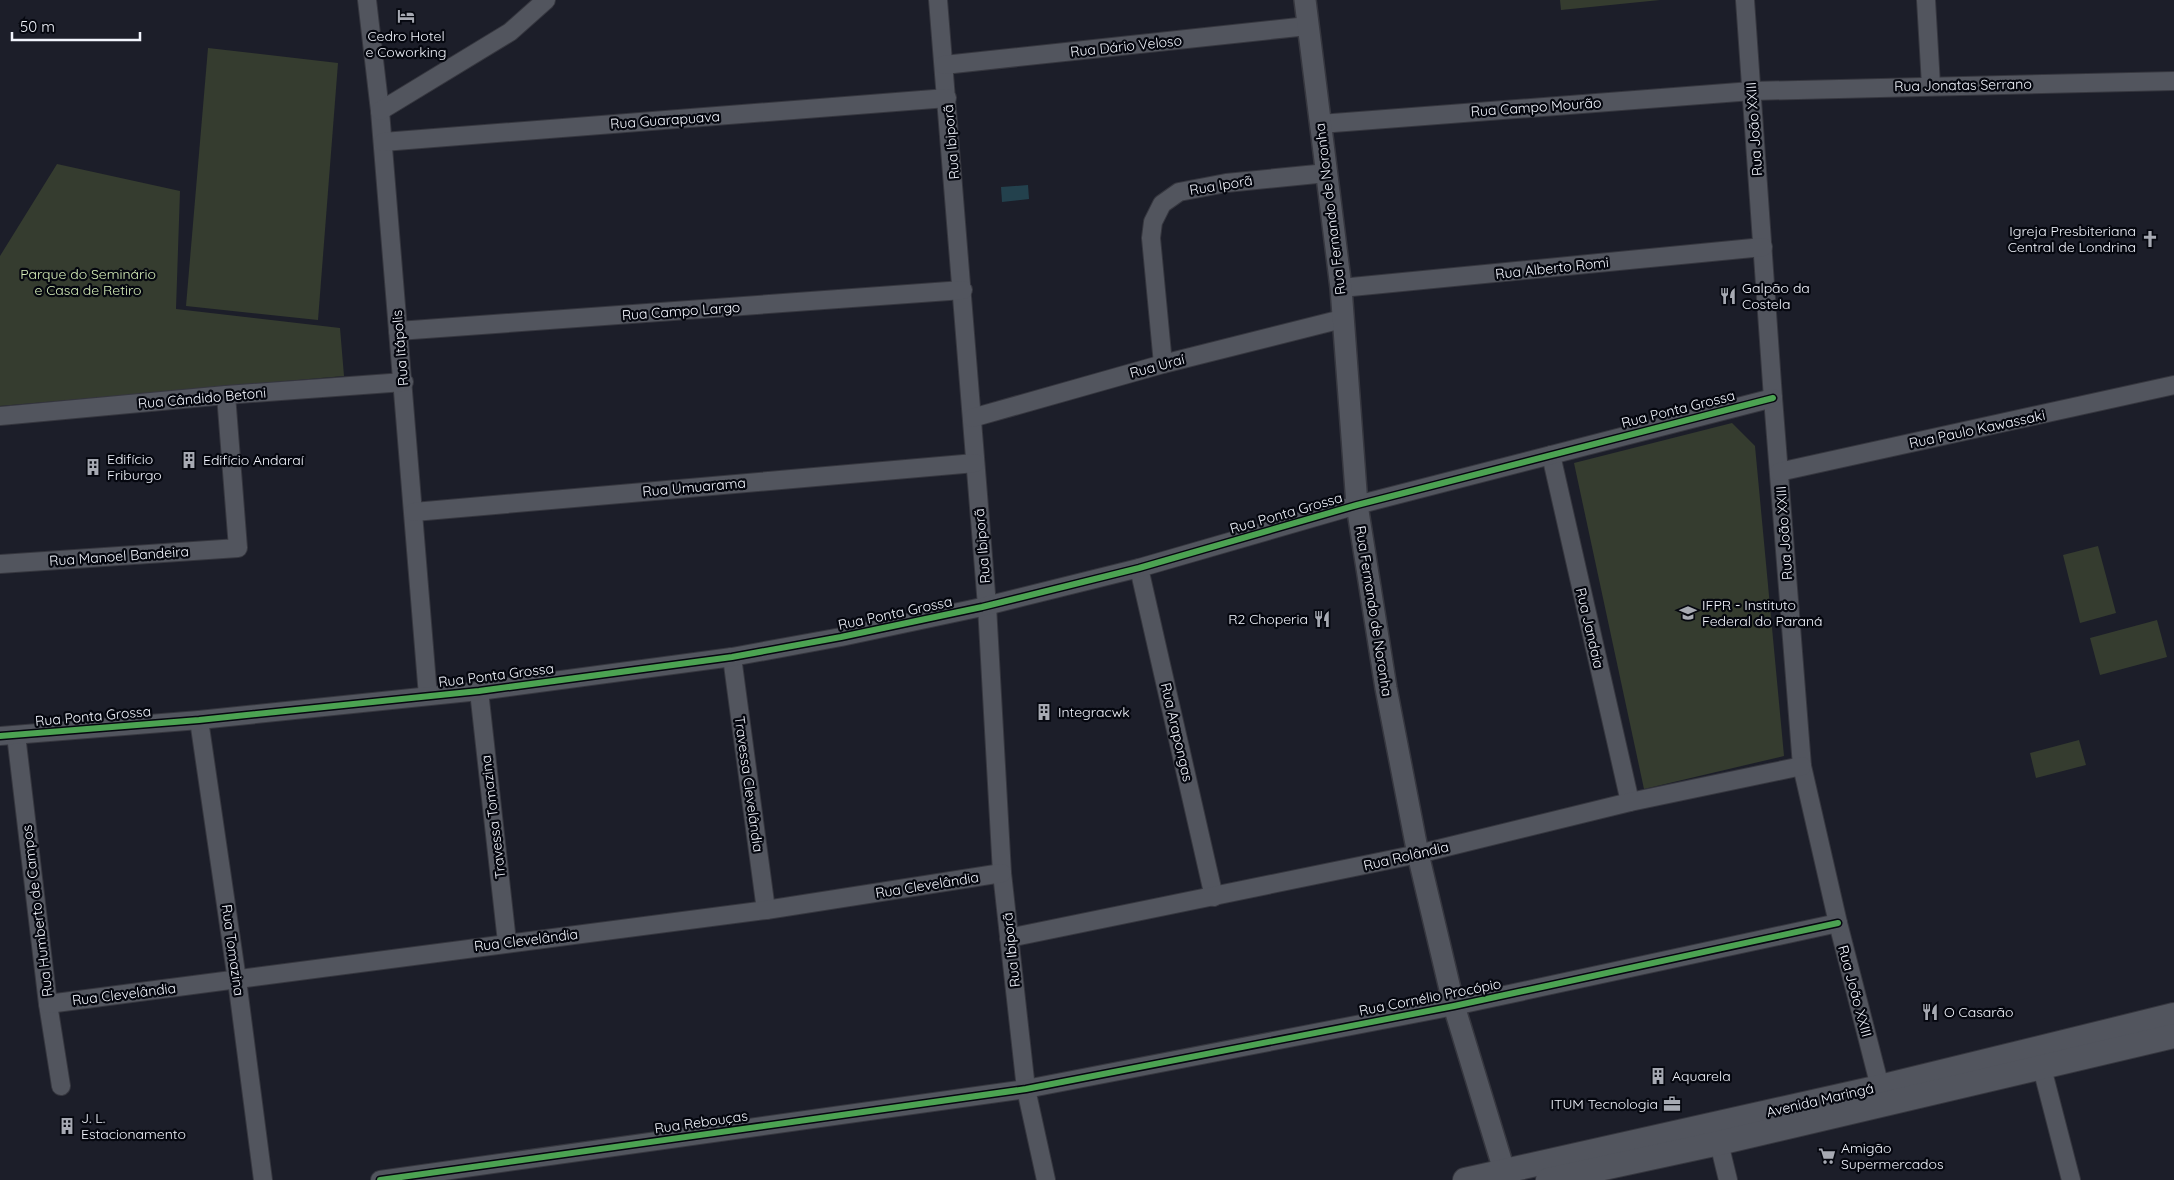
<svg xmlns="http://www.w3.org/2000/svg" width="2174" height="1180" viewBox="0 0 2174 1180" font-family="Quicksand,sans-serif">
  <rect width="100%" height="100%" fill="#1c1e29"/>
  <!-- green -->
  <g fill="#353c2f">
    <polygon points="1560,0 1660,0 1561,10"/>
    <polygon points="208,48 338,63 318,320 186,306"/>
    <polygon points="57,164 180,191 176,309 340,328 344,376 0,406 0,256"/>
    <polygon points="1732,423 1755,446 1784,756 1644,789 1574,463"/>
    <polygon points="2098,546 2116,613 2080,623 2063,555"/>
    <polygon points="2157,620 2167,657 2100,675 2090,638"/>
    <polygon points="2079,740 2086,765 2036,778 2030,753"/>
  </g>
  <!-- water -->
  <polygon fill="#23414d" points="1028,185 1029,199 1002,202 1001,187"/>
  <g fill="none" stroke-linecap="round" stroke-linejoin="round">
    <!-- minor casing -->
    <g stroke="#36373f" stroke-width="20">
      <g id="minor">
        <polyline points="367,0 380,111 428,696"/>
        <polyline points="938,0 987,606 1002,873 1026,1089 1046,1180"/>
        <polyline points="1745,0 1773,398 1802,766 1838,923 1880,1087"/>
        <polyline points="1926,0 1931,85"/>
        <polyline points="944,65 1308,26"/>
        <polyline points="380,111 510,32 546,0"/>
        <polyline points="1320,124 1752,91 2174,81"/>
        <polyline points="383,142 947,98"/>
        <polyline points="1341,288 1763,247"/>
        <polyline points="398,331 963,290"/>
        <polyline points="1163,364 1151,238 1153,222 1162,204 1179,192 1226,183 1327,173"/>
        <polyline points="0,416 226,395 404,382"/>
        <polyline points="972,418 1163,364 1342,319"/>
        <polyline points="1551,455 1630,802"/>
        <polyline points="1779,472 2174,385"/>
        <polyline points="414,512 975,463"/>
        <polyline points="0,564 238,548 226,395"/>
        <polyline points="1139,568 1214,897"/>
        <polyline points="732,657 766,910"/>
        <polyline points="479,691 507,942"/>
        <polyline points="199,720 237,980 263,1180"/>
        <polyline points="16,735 48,1004 61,1086"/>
        <polyline points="0,736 199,720 479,691 732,657 841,637 982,607 1139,568 1357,505 1773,398"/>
        <polyline points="1009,938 1418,854 1630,802 1802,766"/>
        <polyline points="48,1004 766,910 1002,873"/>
        <polyline points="2042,1068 2071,1180"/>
        <polyline points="1719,1143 1728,1180"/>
        <polyline points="380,1180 1026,1089 1454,1006 1838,923"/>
      </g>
    </g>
    <!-- tertiary casing -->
    <g stroke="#36373f" stroke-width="24">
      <polyline id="tertiary" points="1305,0 1341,288 1357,505 1386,688 1418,854 1454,1006 1507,1180"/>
    </g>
    <!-- secondary casing -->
    <g stroke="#36373f" stroke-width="26">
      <g id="secondary">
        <polyline points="1465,1180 1880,1087 2174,1015"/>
        <polyline points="1548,1180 1719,1143 2174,1036"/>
      </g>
    </g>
    <!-- minor -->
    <use href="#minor" stroke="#52555e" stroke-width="18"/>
    <!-- tertiary -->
    <use href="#tertiary" stroke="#52555e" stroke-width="21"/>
    <!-- secondary -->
    <use href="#secondary" stroke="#52555e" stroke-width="24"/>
    <!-- cycleway casing -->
    <g stroke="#05070f" stroke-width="9">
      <g id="cycleway">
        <polyline points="0,736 199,720 479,691 732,657 841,637 982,607 1139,568 1357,505 1773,398"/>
        <polyline points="380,1180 1026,1089 1454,1006 1838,923"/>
      </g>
    </g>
    <!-- cycleway -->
    <use href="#cycleway" stroke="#4ca352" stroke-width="6"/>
  </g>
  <!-- icons -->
  <defs>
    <g id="hotel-bare" transform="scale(1.35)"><path d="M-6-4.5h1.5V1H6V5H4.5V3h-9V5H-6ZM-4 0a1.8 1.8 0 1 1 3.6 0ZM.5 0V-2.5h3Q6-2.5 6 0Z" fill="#a7aab3" stroke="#05070f" stroke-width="2.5" paint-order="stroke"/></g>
    <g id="church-bare" transform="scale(1.35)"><path d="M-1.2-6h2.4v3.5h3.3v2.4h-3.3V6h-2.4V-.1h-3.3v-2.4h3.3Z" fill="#a7aab3" stroke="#05070f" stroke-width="2.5" paint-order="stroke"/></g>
    <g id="restaurant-bare" transform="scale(1.35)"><path d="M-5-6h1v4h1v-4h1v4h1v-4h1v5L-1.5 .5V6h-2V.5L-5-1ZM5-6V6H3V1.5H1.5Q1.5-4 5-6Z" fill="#a7aab3" stroke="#05070f" stroke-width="2.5" paint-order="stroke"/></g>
    <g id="building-bare" transform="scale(1.35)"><path d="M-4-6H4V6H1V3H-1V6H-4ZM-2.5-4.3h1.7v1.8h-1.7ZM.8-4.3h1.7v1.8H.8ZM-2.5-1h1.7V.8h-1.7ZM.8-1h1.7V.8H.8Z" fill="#a7aab3" stroke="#05070f" stroke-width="2.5" paint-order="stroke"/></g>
    <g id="university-bare" transform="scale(1.35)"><path d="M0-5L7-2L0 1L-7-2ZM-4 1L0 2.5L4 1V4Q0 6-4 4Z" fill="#a7aab3" stroke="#05070f" stroke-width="2.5" paint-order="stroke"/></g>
    <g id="office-bare" transform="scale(1.35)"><path d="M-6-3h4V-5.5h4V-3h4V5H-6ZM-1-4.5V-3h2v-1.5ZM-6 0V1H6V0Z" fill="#a7aab3" stroke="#05070f" stroke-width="2.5" paint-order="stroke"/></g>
    <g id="supermarket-bare" transform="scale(1.35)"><path d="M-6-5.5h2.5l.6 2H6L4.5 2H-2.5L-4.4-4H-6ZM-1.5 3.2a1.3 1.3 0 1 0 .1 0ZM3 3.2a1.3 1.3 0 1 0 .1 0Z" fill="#a7aab3" stroke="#05070f" stroke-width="2.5" paint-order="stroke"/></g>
  </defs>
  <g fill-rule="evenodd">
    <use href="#hotel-bare" x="406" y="16"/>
    <use href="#church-bare" x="2150" y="239"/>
    <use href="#restaurant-bare" x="1728" y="296"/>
    <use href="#building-bare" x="189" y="460"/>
    <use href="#building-bare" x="93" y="467"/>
    <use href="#university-bare" x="1688" y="613"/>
    <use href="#restaurant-bare" x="1322" y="619"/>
    <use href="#building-bare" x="1044" y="712"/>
    <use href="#restaurant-bare" x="1930" y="1012"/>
    <use href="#building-bare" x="1658" y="1076"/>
    <use href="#office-bare" x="1672" y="1104"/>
    <use href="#building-bare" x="67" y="1126"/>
    <use href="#supermarket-bare" x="1827" y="1156"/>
  </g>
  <g text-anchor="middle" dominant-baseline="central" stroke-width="4.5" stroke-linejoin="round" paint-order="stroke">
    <!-- poi labels -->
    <g font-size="14" fill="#f2f5fd" stroke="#05070f" text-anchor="start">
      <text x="406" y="36" text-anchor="middle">Cedro Hotel<tspan x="406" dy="16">e Coworking</tspan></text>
      <text x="2136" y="231" text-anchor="end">Igreja Presbiteriana<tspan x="2136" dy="16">Central de Londrina</tspan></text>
      <text x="1742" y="288">Galpão da<tspan x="1742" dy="16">Costela</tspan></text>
      <text x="107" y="459">Edifício<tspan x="107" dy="16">Friburgo</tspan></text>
      <text x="203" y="460">Edifício Andaraí</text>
      <text x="1702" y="605">IFPR - Instituto<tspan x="1702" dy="16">Federal do Paraná</tspan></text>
      <text x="1308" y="619" text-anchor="end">R2 Choperia</text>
      <text x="1058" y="712">Integracwk</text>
      <text x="1944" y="1012">O Casarão</text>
      <text x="1672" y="1076">Aquarela</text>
      <text x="1658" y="1104" text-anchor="end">ITUM Tecnologia</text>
      <text x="81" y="1118">J. L.<tspan x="81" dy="16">Estacionamento</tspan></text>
      <text x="1841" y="1148">Amigão<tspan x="1841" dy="16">Supermercados</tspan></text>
    </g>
    <!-- street labels -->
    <g font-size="14" fill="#f2f5fd" stroke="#05070f">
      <text transform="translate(1126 46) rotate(-6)">Rua Dário Veloso</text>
      <text transform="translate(1963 85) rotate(-1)">Rua Jonatas Serrano</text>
      <text transform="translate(1536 107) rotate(-4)">Rua Campo Mourão</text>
      <text transform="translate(665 120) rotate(-4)">Rua Guarapuava</text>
      <text transform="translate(1754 129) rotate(-94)">Rua João XXIII</text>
      <text transform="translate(951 142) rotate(-95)">Rua Ibiporã</text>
      <text transform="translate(1221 185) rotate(-9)">Rua Iporã</text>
      <text transform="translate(1330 209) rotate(-97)">Rua Fernando de Noronha</text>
      <text transform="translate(1552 268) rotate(-6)">Rua Alberto Romi</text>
      <text transform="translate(681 311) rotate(-4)">Rua Campo Largo</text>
      <text transform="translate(400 348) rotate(-95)">Rua Itápolis</text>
      <text transform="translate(1157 366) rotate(-15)">Rua Uraí</text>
      <text transform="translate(202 398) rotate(-5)">Rua Cândido Betoni</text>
      <text transform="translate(1678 409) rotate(-14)">Rua Ponta Grossa</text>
      <text transform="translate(1977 429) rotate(-12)">Rua Paulo Kawassaki</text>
      <text transform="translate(694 487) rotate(-5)">Rua Umuarama</text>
      <text transform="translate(1286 513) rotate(-16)">Rua Ponta Grossa</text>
      <text transform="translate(1784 533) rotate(-94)">Rua João XXIII</text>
      <text transform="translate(982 546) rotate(-95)">Rua Ibiporã</text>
      <text transform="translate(119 556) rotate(-4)">Rua Manoel Bandeira</text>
      <text transform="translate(1374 611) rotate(81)">Rua Fernando de Noronha</text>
      <text transform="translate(895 613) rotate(-12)">Rua Ponta Grossa</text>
      <text transform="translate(1590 628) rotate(77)">Rua Jandaia</text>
      <text transform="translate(496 675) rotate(-7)">Rua Ponta Grossa</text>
      <text transform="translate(93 716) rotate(-5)">Rua Ponta Grossa</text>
      <text transform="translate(1177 732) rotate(77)">Rua Arapongas</text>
      <text transform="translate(749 784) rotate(82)">Travessa Clevelândia</text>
      <text transform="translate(493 817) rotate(-97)">Travessa Tomazina</text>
      <text transform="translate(1406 856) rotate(-13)">Rua Rolândia</text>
      <text transform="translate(927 885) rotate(-9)">Rua Clevelândia</text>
      <text transform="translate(37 911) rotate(-97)">Rua Humberto de Campos</text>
      <text transform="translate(526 940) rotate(-7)">Rua Clevelândia</text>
      <text transform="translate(233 950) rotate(82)">Rua Tomazina</text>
      <text transform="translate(1011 950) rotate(-96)">Rua Ibiporã</text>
      <text transform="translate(1855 991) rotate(75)">Rua João XXIII</text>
      <text transform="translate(124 994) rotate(-7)">Rua Clevelândia</text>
      <text transform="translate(1430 997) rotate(-11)">Rua Cornélio Procópio</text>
      <text transform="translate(1820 1100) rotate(-13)">Avenida Maringá</text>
      <text transform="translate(701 1122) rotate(-8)">Rua Rebouças</text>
    </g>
    <!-- park labels -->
    <g font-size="14" fill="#d6eeb9" stroke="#05070f">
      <text x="88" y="274">Parque do Seminário<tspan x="88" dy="16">e Casa de Retiro</tspan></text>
    </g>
  </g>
  <!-- scale -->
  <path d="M12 32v8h128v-8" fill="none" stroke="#f2f5fd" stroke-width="2.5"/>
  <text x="20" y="32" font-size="15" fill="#f2f5fd" stroke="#05070f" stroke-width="4" paint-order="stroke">50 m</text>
</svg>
